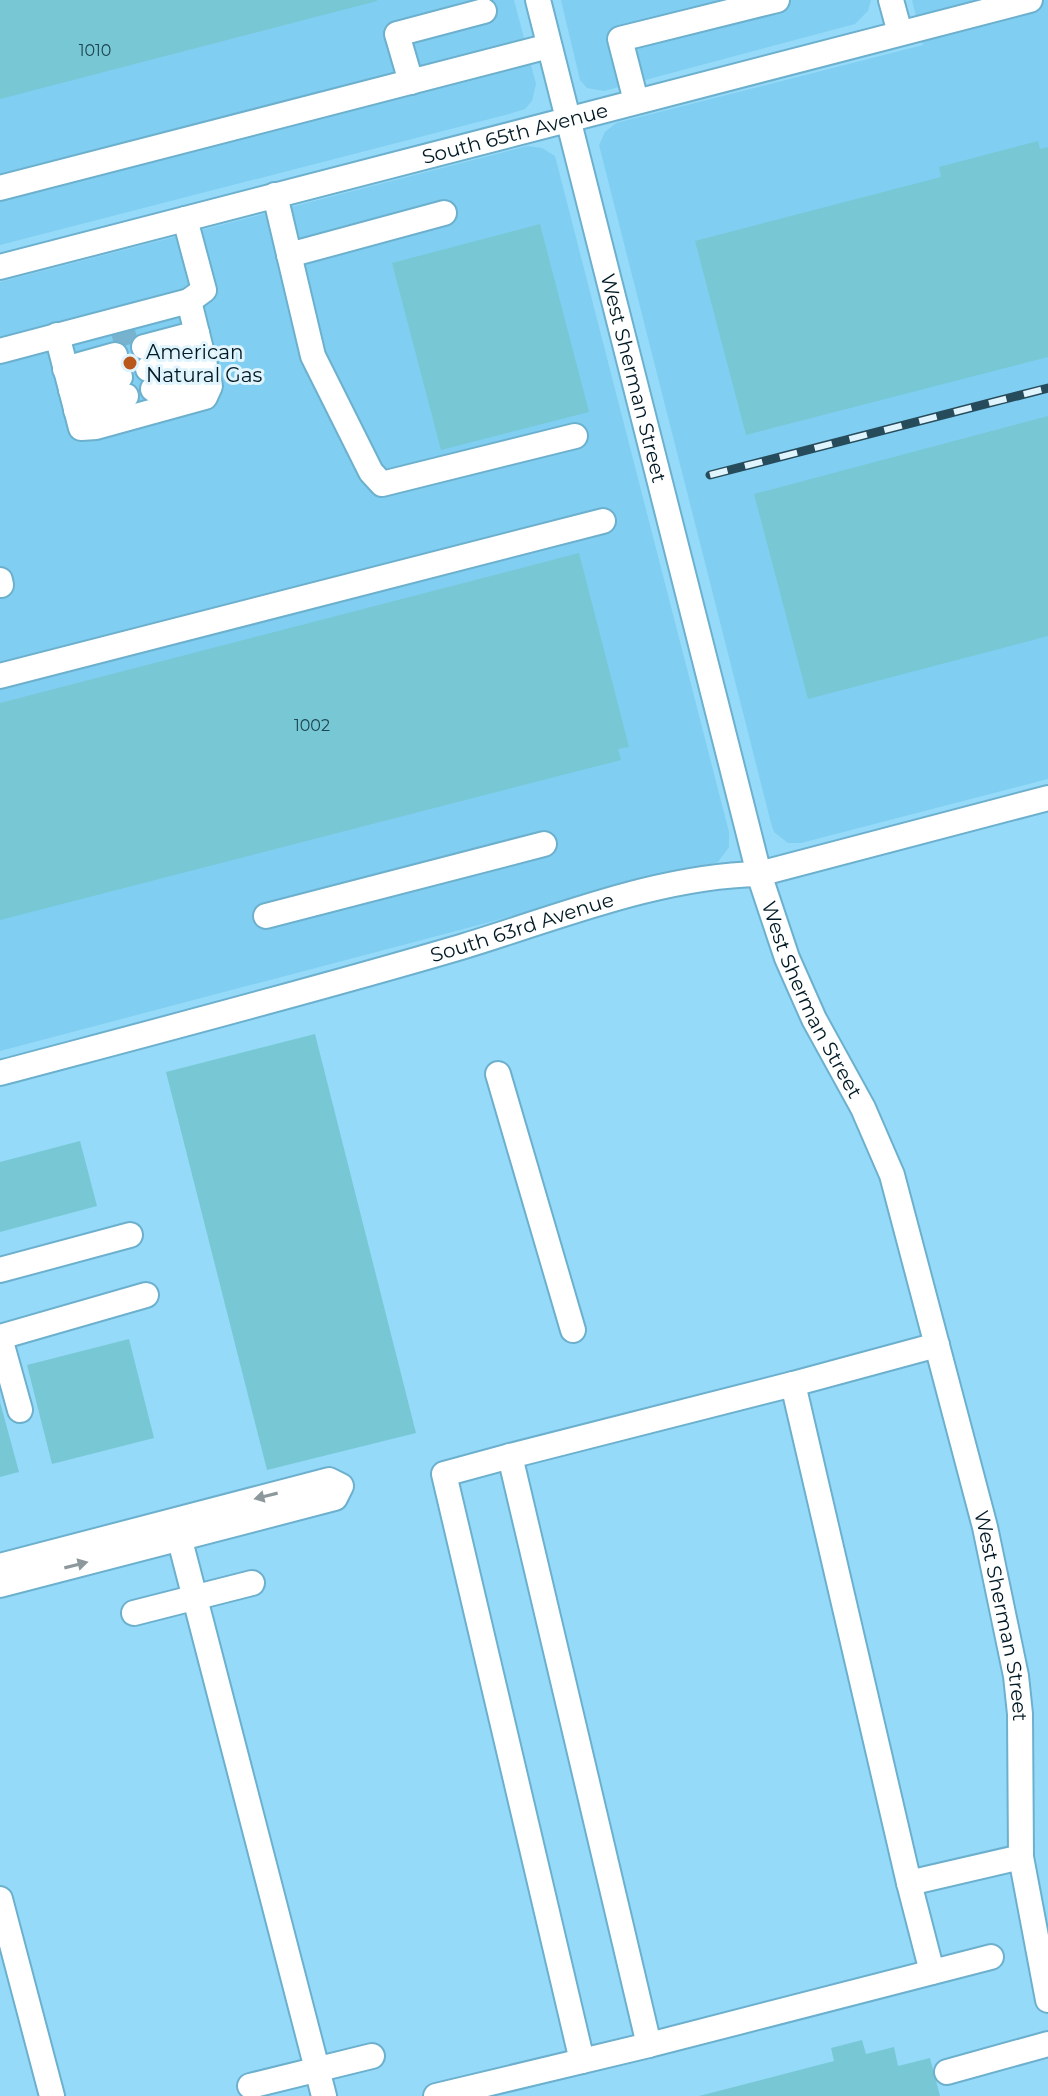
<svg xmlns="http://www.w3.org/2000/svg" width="1048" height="2096" viewBox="0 0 1048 2096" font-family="Montserrat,sans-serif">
  <rect width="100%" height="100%" fill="#95daf9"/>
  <!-- built -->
  <g fill="#80cef1">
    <polygon points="0,0 514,0 536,84 532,101 525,109 509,114 0,245"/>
    <polygon points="561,0 871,0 868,11 855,24 604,91 587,88 580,80"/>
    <polygon points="912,0 1048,0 1048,779 801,843 788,843 774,832 771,823 599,145 605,132 616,123 923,45"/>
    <polygon points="527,146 542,148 555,156 729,832 729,847 718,862 0,1051 0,282"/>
  </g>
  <!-- building -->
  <g fill="#77c8d4">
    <polygon points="0,0 377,0 377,1 0,99"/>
    <polygon points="1038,141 1040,149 1048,147 1048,357 746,435 695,241 941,177 939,167"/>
    <polygon points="540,224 589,412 441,450 392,263"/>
    <polygon points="1048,416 1048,636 808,699 754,494"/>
    <polygon points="579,553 629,747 618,749 621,760 0,920 0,703"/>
    <polygon points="315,1034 416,1433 267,1470 166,1072"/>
    <polygon points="80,1141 97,1206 0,1232 0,1162"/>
    <polygon points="129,1339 154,1438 52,1464 27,1365"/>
    <polygon points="0,1402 19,1472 0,1477"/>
    <polygon points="862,2040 866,2054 894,2047 898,2066 930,2058 940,2096 699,2096 834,2061 831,2048"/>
  </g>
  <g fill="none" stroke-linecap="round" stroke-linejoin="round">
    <!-- minor-tunnel -->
    <polyline stroke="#77b3ce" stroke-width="24" stroke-dasharray="24 12" stroke-linecap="butt" points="112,337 139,329"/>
    <!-- minor casing -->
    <g stroke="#6cb0ce" stroke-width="28">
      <g id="minor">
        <path id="s1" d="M538,0l221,874 28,84 27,61 49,89 29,67 93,352 31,149 4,38 1,143 27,143"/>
        <polyline points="891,0 900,33"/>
        <polyline points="411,82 397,34 484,11"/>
        <polyline points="636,101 620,39 777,0"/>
        <polyline points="0,188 549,46"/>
        <polyline points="275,195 313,356 371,472 382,484 575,436"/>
        <polyline points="289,255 444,213"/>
        <path id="s2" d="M0,267l1030,-267"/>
        <polyline points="57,335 81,428 96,427 205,397 210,386 189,301"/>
        <polyline points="144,347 197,333"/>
        <polyline points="0,351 189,301 204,290 185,219"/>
        <polyline points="65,369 115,355"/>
        <polyline points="148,369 203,356"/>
        <polyline points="153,389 207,374"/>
        <polyline points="71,390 120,377"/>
        <polyline points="76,410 126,396"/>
        <polyline points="0,580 1,585"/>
        <polyline points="0,676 603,521"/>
        <polyline points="266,916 544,844"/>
        <path id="s3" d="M0,1073c154,-41 308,-81 461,-126 96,-29 197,-71 298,-73l289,-76"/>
        <polyline points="498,1074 573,1330"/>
        <polyline points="0,1270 130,1235"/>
        <polyline points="0,1337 146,1295"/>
        <polyline points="0,1338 20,1410"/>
        <polyline points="937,1345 793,1384 909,1883 1021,1857"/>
        <polyline points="793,1384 510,1456 649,2045 991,1957"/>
        <polyline points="510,1456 444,1474 582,2061"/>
        <polyline points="176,1525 324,2096"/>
        <polyline points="0,1566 329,1480 341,1486 335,1498 0,1585"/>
        <polyline points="134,1613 252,1583"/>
        <polyline points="909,1883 932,1972"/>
        <polyline points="0,1899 52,2096"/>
        <polyline points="947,2072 1048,2044"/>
        <polyline points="250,2086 372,2056"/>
        <polyline points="436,2096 649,2045"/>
      </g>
    </g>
    <!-- minor -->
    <use href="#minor" stroke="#fff" stroke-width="24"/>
    <!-- rail casing -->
    <g stroke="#264b5b" stroke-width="9">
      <polyline id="rail" points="710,475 1048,388"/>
    </g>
    <!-- rail -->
    <use href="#rail" stroke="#e0f4fd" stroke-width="6" stroke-dasharray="18" stroke-linecap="butt"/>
  </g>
  <!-- one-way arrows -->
  <defs><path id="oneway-solid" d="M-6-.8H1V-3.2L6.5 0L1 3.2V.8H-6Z" transform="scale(2)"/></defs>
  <g fill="#8c989c">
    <use href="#oneway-solid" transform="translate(266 1496) rotate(166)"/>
    <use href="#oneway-solid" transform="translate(76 1565) rotate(-14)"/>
  </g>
  <!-- markers -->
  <circle fill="#ba581b" stroke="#e0f4fd" stroke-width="3" cx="130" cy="363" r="8"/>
  <g text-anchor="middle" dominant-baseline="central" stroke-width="6" stroke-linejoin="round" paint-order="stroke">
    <!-- number labels -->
    <g font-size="16" fill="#1e4550">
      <text x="95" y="50">1010</text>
      <text x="312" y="725">1002</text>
    </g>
    <!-- street labels -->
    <g font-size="20" fill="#001924" stroke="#e0f4fd">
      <text stroke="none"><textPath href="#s2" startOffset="532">South 65th Avenue</textPath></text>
      <text stroke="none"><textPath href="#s1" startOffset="390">West Sherman Street</textPath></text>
      <text stroke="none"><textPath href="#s3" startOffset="542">South 63rd Avenue</textPath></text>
      <text stroke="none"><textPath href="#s1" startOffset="1038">West Sherman Street</textPath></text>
      <text stroke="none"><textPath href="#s1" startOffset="1686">West Sherman Street</textPath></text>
    </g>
    <!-- poi labels -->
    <g font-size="20" fill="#001924" stroke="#e0f4fd" text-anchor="start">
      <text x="146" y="352">American<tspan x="146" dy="23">Natural Gas</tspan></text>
    </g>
  </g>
</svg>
